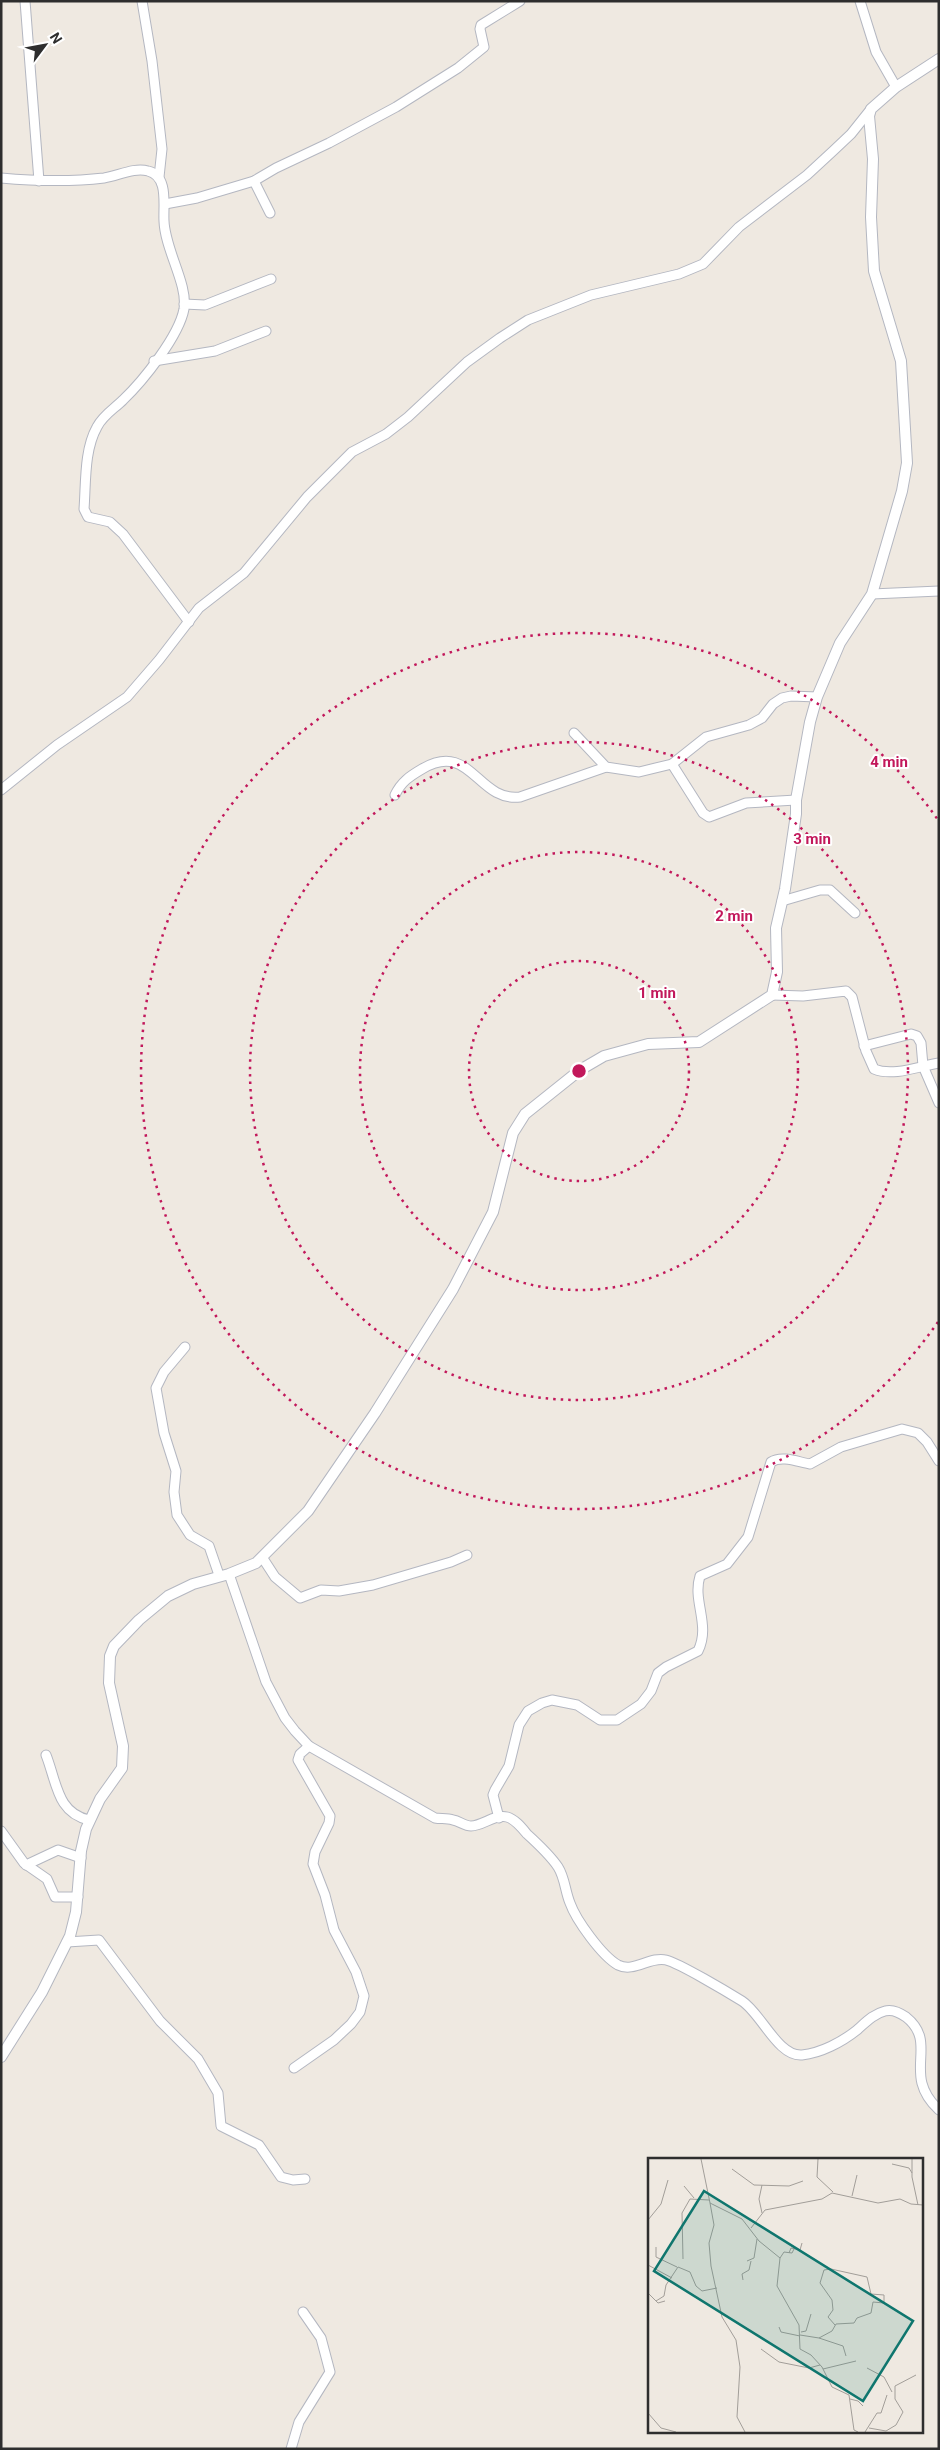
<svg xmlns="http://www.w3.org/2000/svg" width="940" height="2450" viewBox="0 0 940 2450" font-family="Roboto,sans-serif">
  <rect width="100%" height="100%" fill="#efe9e1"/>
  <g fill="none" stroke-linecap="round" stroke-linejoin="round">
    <!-- minor casing -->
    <g stroke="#b4b7c1" stroke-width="11">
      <g id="minor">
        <polyline points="25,1 39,181"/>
        <polyline points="142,1 152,61 162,149 159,177"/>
        <polyline points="860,1 876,52 896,87"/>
        <path d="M1,178c34,3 69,4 103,0 14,-2 30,-11 44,-7 21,5 15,34 16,50 1,29 24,63 20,88 -5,27 -41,72 -61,91 -9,9 -20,15 -26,27 -13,23 -11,56 -13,82l4,8 22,5 13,12 66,88"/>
        <polyline points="254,181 276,168 329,143 396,107 458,68 484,47 480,29 481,25 520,1"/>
        <polyline points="165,204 197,198 254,181 270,213"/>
        <polyline points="184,304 205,305 271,279"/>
        <polyline points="154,361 215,351 266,331"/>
        <polyline points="872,594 939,591"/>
        <polyline points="574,733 606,767 639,772 672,764 706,737 749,725 762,718 773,704 782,698 791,696 817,697"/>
        <polyline points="672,764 703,813 709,817 746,803 796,800"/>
        <polyline points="1,790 57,745 127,697 159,660 199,608 244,573 307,497 352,452 386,434 408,417 467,362 500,338 528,320 591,295 679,274 703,264 739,227 807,175 833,151 851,134 871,109"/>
        <path d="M395,795c6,-13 15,-19 27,-26 49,-29 55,33 98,28l86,-30"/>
        <polyline points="782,901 820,890 830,890 855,913"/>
        <path d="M772,995l31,1 43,-5 6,6 14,54 8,18c19,8 46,-3 65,-6"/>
        <polyline points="864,1046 911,1034 917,1036 921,1043 923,1066 939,1103"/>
        <polyline points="185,1347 164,1372 156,1388 164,1433 176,1471 174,1492 177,1515 190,1535 209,1546 219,1575"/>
        <polyline points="262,1557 275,1577 300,1598 321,1590 339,1591 373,1585 451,1562 467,1555"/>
        <path d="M229,1574l37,108 19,36 10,13 14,15 126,72c6,1 12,0 18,2 6,1 12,6 18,6 12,0 23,-12 36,-9 8,2 15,11 20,17 11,10 23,21 31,33 7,11 7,24 12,36 6,17 32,53 48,62 16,8 32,-9 48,-5 13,3 63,33 76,41 19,12 36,56 60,54 19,-2 40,-13 55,-25 8,-7 16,-16 28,-19 7,-2 14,1 21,6 34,27 -6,57 33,93"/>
        <path d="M46,1755c11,28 11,58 43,65"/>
        <path d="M499,1818l-6,-23 2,-5 14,-24 10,-41 9,-14 14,-8 10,-3 25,5 23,15h17l24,-16 10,-13 7,-18 8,-6 32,-16c13,-26 -6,-50 2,-75l27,-12 21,-27 23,-75c11,-7 27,0 39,2l31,-17 61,-18 16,4 9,9 12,19"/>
        <polyline points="1,1831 24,1863 47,1879 55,1897 78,1897"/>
        <polyline points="26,1865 58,1850 81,1858"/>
        <polyline points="67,1942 99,1940 160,2021 198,2059 218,2093 221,2126 259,2145 281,2177 293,2180 305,2179"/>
        <polyline points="294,2068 334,2040 351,2024 360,2012 364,1996 356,1972 334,1930 325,1895 313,1864 315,1852 329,1823 330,1816 298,1760 300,1754 309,1746"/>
        <polyline points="291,2449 299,2422 330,2372 321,2338 303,2312"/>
      </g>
    </g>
    <!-- tertiary casing -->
    <g stroke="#b4b7c1" stroke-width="12">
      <polyline id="tertiary" points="1,2057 42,1992 70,1936 76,1912 81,1851 86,1829 100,1799 122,1768 123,1746 109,1683 110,1656 114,1646 139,1620 168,1596 193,1584 229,1574 256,1563 308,1511 375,1413 453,1289 493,1212 513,1133 525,1114 580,1070 604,1056 648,1044 699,1042 772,995 777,972 776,928 785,889 796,814 796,800 810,722 817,697 840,643 872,594 902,491 907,463 901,361 874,271 871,217 873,159 869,116 871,109 896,87 939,59"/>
    </g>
    <!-- minor -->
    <use href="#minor" stroke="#fff" stroke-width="9"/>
    <!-- tertiary -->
    <use href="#tertiary" stroke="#fff" stroke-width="10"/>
  </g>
  <!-- distance rings -->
  <g fill="none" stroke="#c2185b" stroke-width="2.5" stroke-dasharray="2.5 5">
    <circle cx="579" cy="1071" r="110"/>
    <circle cx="579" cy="1071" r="219"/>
    <circle cx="579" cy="1071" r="329"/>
    <path d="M938 1322A438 438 0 1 1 938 820"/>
  </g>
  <!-- overview -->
  <g transform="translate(648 2158)">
    <rect width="275" height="275" fill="#efe9e1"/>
    <path fill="none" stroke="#a29e99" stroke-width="1" d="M53,1l9,44 32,16 17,22 21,17 -3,28 22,39 1,24 11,6 11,12 10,20 17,8 5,35 4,2M170,1l-1,18 16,15M264,1v18l6,28M244,6l17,4 3,5M84,11l22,16 35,1 14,-5M36,28l10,12M204,38l5,-21M62,45l4,22 -5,18 2,23 11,51 14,23 4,27 -3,50 8,15M114,55l-3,-14 3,-14M0,62l13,-16 7,-24M103,70l14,-18 57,-11 10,-6 46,10 22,-4 11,5 12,1M8,89v10l21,10M141,95l2,-5 9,2 2,-7M132,100l4,-6 8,1 3,-6M35,101l-1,-46 8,-14 19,1M99,103l7,-3 3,-19M0,107l24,13M95,122l-1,-6 7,-4 2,-9M0,135l10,10 7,-2M8,143l8,-5 2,-11 12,-18 12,5 6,14 6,5 15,-3M131,169l2,5 19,4M153,174l5,-1 5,-17M152,177l19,3 13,-7 4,-7 18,-1 3,-5 14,-5 2,-11 11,1v-8l-13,-1 -4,-17 -36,-8 -7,1 -4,13 12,17 1,10 -5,7 7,8M171,180l24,8 3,10M113,191l18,13 30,6 11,-3M219,210l17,9 8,15M175,211l33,-8M202,241l8,2 5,5M0,255l13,15 15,4M221,270l17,3 10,-6 7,-13 -8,-13v-13l21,-11M217,274l12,-19h4l6,-18"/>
    <path fill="#0f766e" fill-opacity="0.15" stroke="#0f766e" stroke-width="2.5" d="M56,33l209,130 -50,80 -209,-130z"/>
    <rect width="275" height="275" fill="none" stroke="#2e2e2e" stroke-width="2.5"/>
  </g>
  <circle cx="579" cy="1071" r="8" fill="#c2185b" stroke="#fff" stroke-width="2.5"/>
  <g font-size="15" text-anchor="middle" font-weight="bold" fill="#c2185b" stroke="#fff" stroke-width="4" stroke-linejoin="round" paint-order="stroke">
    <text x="889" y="767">4 min</text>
    <text x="812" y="844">3 min</text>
    <text x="734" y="921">2 min</text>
    <text x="657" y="998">1 min</text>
  </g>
  <!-- border -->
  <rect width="940" height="2450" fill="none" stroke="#2e2e2e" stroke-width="5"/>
  <!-- north arrow -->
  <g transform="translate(45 45) rotate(58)" stroke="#ffffff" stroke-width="4" paint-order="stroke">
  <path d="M0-4L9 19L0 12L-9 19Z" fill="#2e2e2e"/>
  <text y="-8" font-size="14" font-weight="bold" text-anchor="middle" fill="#2e2e2e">N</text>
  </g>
</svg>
